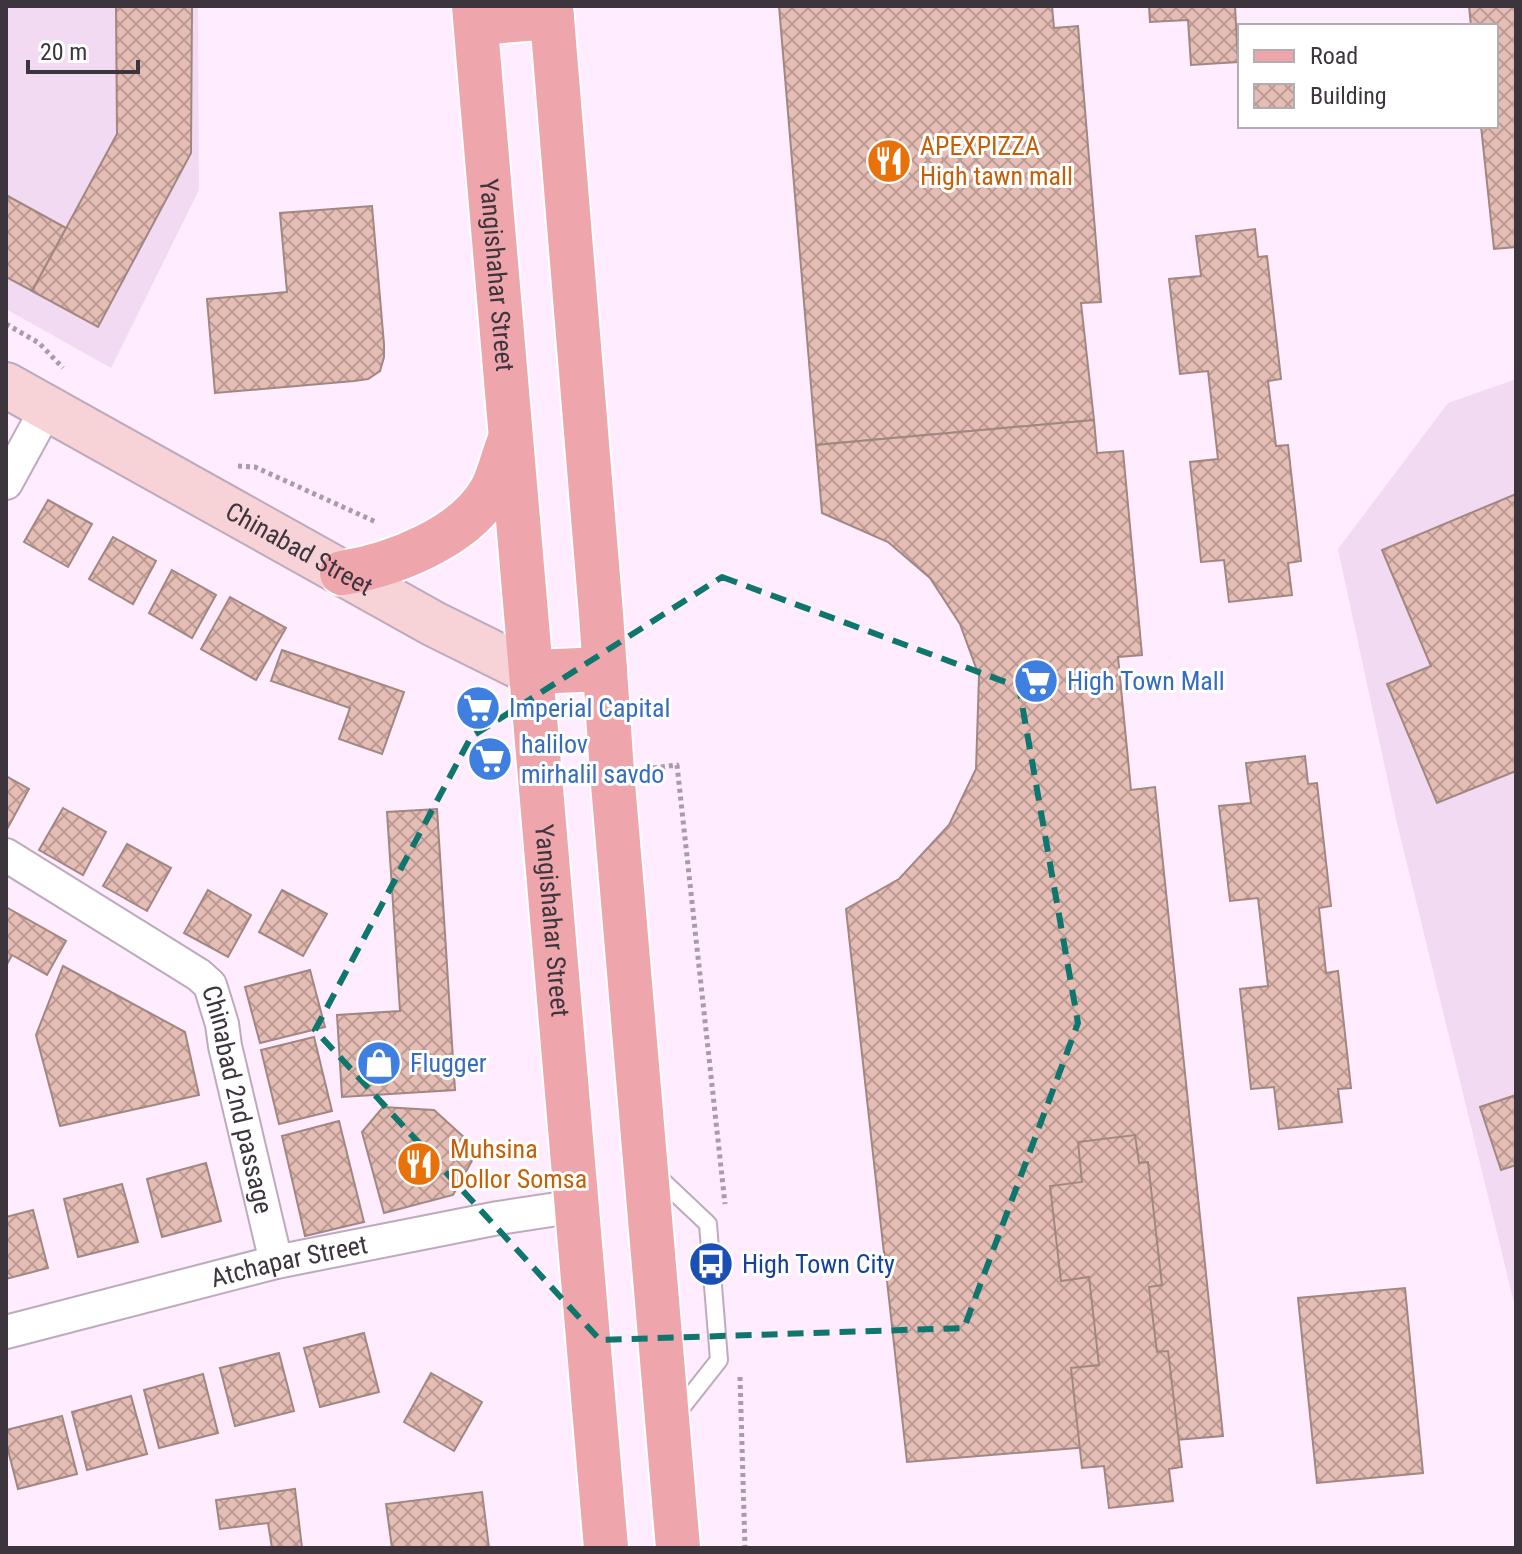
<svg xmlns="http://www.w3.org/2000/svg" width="1522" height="1554" viewBox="0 0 1522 1554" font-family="'Roboto Condensed',sans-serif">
  <defs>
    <pattern id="building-cross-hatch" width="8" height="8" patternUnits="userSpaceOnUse" patternTransform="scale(2)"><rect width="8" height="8" fill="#e5bdb5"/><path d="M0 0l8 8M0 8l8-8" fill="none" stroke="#bb9a94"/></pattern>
  </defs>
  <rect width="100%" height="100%" fill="#ffecff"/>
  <!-- built -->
  <g fill="#f2dbf2">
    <polygon points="6,6 198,6 199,190 111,368 6,309"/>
    <polygon points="1516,379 1516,1311 1396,819 1338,549 1448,403"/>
  </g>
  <!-- building -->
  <g fill="url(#building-cross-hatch)" stroke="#a18782" stroke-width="2">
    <polygon points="116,6 192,6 191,153 98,327 32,291 117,134"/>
    <polygon points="779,6 1052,6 1054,28 1078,26 1101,302 1081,303 1094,420 816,445"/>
    <polygon points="1149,6 1235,6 1238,62 1191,65 1188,20 1150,22"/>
    <polygon points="1469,6 1516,6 1516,247 1494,249 1481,126 1496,126 1496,26 1471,26"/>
    <polygon points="6,195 66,228 32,291 6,277"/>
    <polygon points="372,206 384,344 384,357 380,371 368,379 354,381 215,393 207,299 287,292 280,213"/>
    <polygon points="1255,229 1258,257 1267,256 1281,379 1268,381 1276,446 1288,445 1301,561 1288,563 1292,595 1229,602 1224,560 1201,562 1190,462 1218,459 1208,371 1180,374 1169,279 1201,276 1196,236"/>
    <polygon points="1094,420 1097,453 1123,451 1142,655 1118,657 1131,790 1155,787 1223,1436 907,1462 846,909 899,879 949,825 976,769 979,676 960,624 930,578 888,542 822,513 816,445"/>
    <polygon points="1516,494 1516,771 1437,803 1387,684 1431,666 1382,550"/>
    <polygon points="48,500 92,524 68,567 24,542"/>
    <polygon points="113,537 156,561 133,604 89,579"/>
    <polygon points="172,570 216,595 192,638 149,613"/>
    <polygon points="230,597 286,628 256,680 201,649"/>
    <polygon points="282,650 404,692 382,754 339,739 350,708 271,681"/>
    <polygon points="1305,756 1308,784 1317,783 1331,906 1319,908 1326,973 1338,971 1351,1088 1338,1089 1342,1122 1279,1129 1274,1087 1251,1089 1240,989 1268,986 1258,898 1230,901 1219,806 1251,803 1246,763"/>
    <polygon points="6,776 29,789 6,831"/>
    <polygon points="63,808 106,832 83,875 39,850"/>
    <polygon points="437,809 455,1090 342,1097 337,1015 400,1011 387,812"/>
    <polygon points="127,844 171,868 147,911 103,886"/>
    <polygon points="208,890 251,915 228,957 184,933"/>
    <polygon points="282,890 327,914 303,956 259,932"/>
    <polygon points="6,907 66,941 47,975 12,955 6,966"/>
    <polygon points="63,966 185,1032 199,1095 60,1126 36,1035"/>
    <polygon points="310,970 325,1027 260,1043 245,987"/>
    <polygon points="314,1037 332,1111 279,1124 261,1050"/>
    <polygon points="1516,1095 1516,1165 1501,1170 1480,1107"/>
    <polygon points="383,1107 434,1110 478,1150 453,1195 384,1213 362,1132"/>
    <polygon points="339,1121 364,1222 305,1236 282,1136"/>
    <polygon points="1135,1135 1139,1163 1148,1162 1162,1285 1149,1287 1157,1352 1168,1351 1182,1467 1169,1469 1173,1501 1109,1508 1104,1466 1082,1468 1071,1368 1099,1365 1089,1277 1061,1281 1050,1186 1082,1182 1078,1142"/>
    <polygon points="206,1163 221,1221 162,1237 147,1179"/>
    <polygon points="122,1184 138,1242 78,1257 64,1199"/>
    <polygon points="33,1210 48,1268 6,1279 6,1217"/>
    <polygon points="1405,1288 1423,1473 1317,1483 1298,1298"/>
    <polygon points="364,1333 379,1392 320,1407 304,1348"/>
    <polygon points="279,1353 294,1411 235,1426 220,1368"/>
    <polygon points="431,1373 482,1402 454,1451 404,1422"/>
    <polygon points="203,1374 218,1433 159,1448 144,1390"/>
    <polygon points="131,1396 147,1454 87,1470 72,1412"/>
    <polygon points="62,1416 77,1474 18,1489 6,1442 6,1430"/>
    <polygon points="295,1489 302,1548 272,1548 268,1523 220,1529 216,1500"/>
    <polygon points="482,1492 489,1548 392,1548 386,1504"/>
  </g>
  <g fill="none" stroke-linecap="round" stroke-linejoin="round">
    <!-- service casing -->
    <g stroke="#bdabbd" stroke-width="20">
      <polyline id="service" points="653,1172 708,1224 719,1360 674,1417"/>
    </g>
    <!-- minor casing -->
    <g stroke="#bdabbd" stroke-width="36">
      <g id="minor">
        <polyline points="6,483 47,408"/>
        <path id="s1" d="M6,855l193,120 11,10 12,39 3,22 51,216"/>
        <path id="s2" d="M6,1332l270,-70 222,-44 79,-12"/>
      </g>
    </g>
    <!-- secondary casing -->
    <g stroke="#bdabbd" stroke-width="48">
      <g id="secondary">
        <path id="s3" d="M6,385l428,239 97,48"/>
      </g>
    </g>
    <!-- primary casing -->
    <g stroke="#fff" stroke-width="48">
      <g id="primary">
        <path id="s4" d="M474,6l132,1542"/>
        <polyline points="551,6 601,614 612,772 678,1548"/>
        <polyline points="476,23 552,17"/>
        <path d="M342,573c51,-8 124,-36 150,-84 7,-14 11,-32 17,-47"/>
        <polyline points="531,672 605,669"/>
      </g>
    </g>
    <!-- path -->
    <g stroke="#a99ba9" stroke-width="5" stroke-dasharray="4 4" stroke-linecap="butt">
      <polyline points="6,324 39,343 63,368"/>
      <polyline points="238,466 255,467 376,522"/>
      <polyline points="653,768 677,765 725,1204"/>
      <polyline points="740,1377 745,1548"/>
    </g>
    <!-- service -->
    <use href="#service" stroke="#fff" stroke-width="16"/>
    <!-- minor -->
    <use href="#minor" stroke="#fff" stroke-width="32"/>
    <!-- secondary -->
    <use href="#secondary" stroke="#f7d2d6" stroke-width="44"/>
    <!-- primary -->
    <use href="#primary" stroke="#eea6ac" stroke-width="44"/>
  </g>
  <!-- marked area -->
  <path fill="none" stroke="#0f766e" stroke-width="6" stroke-dasharray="16 10" stroke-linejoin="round" d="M722,577l297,110 59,336 -114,305 -364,12 -285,-310 156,-293z"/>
  <!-- icons -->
  <defs>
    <g id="restaurant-disc" transform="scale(2.3)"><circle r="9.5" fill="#e8710a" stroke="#fff"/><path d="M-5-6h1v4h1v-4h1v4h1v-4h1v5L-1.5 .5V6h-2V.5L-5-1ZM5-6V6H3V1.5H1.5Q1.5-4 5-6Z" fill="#fff"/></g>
    <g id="supermarket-disc" transform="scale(2.3)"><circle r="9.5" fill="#3f7fe0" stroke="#fff"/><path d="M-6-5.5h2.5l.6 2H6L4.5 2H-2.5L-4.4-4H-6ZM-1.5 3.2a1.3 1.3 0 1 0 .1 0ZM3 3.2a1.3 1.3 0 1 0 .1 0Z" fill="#fff"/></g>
    <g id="shop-disc" transform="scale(2.3)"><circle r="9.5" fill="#3f7fe0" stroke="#fff"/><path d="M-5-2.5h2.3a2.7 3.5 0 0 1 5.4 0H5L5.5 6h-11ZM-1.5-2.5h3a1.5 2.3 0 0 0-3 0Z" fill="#fff"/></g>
    <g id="bus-disc" transform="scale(2.3)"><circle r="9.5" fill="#1a4fb4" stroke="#fff"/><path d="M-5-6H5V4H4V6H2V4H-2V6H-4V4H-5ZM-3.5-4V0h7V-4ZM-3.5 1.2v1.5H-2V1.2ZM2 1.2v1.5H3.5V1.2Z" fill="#fff"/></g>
  </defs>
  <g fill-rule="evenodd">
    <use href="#restaurant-disc" x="889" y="161"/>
    <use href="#supermarket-disc" x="1036" y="681"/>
    <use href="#supermarket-disc" x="478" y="708"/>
    <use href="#supermarket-disc" x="490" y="759"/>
    <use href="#shop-disc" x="379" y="1063"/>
    <use href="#restaurant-disc" x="419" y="1164"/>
    <use href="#bus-disc" x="711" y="1264"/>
  </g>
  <g text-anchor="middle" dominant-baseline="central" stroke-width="6" stroke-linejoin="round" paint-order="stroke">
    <!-- food labels -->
    <g font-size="26" fill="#c56008" stroke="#fff" text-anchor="start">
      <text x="920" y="146">APEXPIZZA<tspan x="920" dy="30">High tawn mall</tspan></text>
      <text x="450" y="1149">Muhsina<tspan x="450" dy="30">Dollor Somsa</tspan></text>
    </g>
    <!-- street labels -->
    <g font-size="26" fill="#3d353d" stroke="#fff">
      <text stroke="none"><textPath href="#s4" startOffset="270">Yangishahar Street</textPath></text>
      <text stroke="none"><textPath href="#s3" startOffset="336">Chinabad Street</textPath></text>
      <text stroke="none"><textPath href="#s4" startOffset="918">Yangishahar Street</textPath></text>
      <text stroke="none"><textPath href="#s1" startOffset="360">Chinabad 2nd passage</textPath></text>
      <text stroke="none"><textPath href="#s2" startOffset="292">Atchapar Street</textPath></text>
    </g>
    <!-- shop labels -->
    <g font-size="26" fill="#366cbe" stroke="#fff" text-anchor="start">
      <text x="1067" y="681">High Town Mall</text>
      <text x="509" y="708">Imperial Capital</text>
      <text x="521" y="744">halilov<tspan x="521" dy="30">mirhalil savdo</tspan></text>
      <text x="410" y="1063">Flugger</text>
    </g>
    <!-- transit labels -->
    <g font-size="26" fill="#164399" stroke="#fff" text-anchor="start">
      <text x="742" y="1264">High Town City</text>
    </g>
  </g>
  <!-- border -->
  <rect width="1522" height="1554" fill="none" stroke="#3d353d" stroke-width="16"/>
  <!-- legend -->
  <rect x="1238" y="24" width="260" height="104" fill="#ffffff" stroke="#b1aeb1" stroke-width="2"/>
  <rect x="1254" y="50" width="40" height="12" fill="#eea6ac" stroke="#b1aeb1" stroke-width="2"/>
  <text x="1310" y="64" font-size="24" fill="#3d353d">Road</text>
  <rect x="1254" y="84" width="40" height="24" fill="url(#building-cross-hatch)" stroke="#b1aeb1" stroke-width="2"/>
  <text x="1310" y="104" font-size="24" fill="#3d353d">Building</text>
  <!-- scale -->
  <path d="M28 60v12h110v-12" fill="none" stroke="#3d353d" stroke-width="4"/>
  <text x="40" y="60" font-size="24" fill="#3d353d" stroke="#ffffff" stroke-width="6" paint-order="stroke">20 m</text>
</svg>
